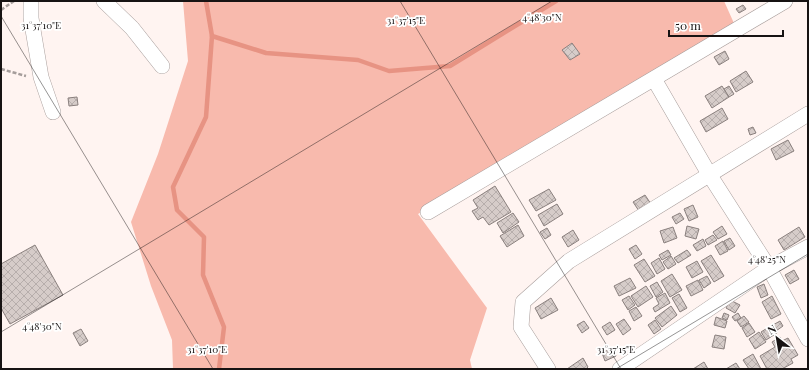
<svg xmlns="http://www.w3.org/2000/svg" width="809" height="370" viewBox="0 0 809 370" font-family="'Playfair Display',serif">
  <defs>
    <pattern id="building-cross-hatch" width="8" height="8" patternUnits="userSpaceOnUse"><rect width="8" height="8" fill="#d6ccc9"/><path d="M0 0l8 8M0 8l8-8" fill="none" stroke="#b7aeac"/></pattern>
  </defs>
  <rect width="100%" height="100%" fill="#fff4f1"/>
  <!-- grass -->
  <polygon fill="#f8baad" points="183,1 724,1 737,30 418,214 487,308 470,360 472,369 173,369 172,340 151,286 131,222 158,154 188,61"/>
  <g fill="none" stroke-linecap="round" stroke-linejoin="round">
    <!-- stream -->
    <g stroke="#e79383" stroke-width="4.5">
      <polyline points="206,1 212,36 206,117 173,187 177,210 204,237 203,275 224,327 219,369"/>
      <polyline points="212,36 266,53 358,60 389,71 450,66 556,1"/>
    </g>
  </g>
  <!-- building -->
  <g fill="url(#building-cross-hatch)" stroke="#8a807e">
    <polygon points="743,5 746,9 739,13 736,9"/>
    <polygon points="572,43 580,54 570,60 562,50"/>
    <polygon points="725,51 729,59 719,65 714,57"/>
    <polygon points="746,71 753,82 736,92 730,81"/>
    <polygon points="722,86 729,97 712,108 705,96"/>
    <polygon points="729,86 734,94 729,97 724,89"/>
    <polygon points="77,97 78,105 69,106 68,98"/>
    <polygon points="722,108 728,119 706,132 700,121"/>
    <polygon points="753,127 756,133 750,135 748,129"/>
    <polygon points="788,140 794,151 776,160 771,149"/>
    <polygon points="495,186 511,212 489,225 483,217 478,220 472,211 478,208 473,200"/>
    <polygon points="549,189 556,200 536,211 529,200"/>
    <polygon points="645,195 651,204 639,211 633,202"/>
    <polygon points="557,204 563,214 544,226 538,215"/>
    <polygon points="693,205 698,217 689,221 684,209"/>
    <polygon points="513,213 519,222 503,233 497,223"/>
    <polygon points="680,213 684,219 676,224 672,217"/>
    <polygon points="518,225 524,236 507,247 500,236"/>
    <polygon points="687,226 699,229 696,239 685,236"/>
    <polygon points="722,226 727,234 718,239 713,232"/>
    <polygon points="673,227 677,238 664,243 660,231"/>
    <polygon points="799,227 805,237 784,250 778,240"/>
    <polygon points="547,228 551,235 545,239 540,232"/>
    <polygon points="573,230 579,240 568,247 562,237"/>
    <polygon points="713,235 717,240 708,245 705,240"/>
    <polygon points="730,238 735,246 729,250 724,241"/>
    <polygon points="703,239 706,246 697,251 693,245"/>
    <polygon points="723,241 728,251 720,255 715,246"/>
    <polygon points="35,245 63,295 10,324 1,308 1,264"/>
    <polygon points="636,245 642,254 635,259 629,249"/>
    <polygon points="668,250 671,255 662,260 659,255"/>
    <polygon points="687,250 691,255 678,263 674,258"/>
    <polygon points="711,255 724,276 714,282 701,261"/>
    <polygon points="671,256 676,264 668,269 663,262"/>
    <polygon points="659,258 665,269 657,274 651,263"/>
    <polygon points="644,259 655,276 645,282 634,265"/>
    <polygon points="697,261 703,272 692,278 686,267"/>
    <polygon points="794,270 799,279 790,284 785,275"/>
    <polygon points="672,274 682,290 670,297 661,281"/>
    <polygon points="707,276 711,283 704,288 699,280"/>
    <polygon points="630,278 636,288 619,296 614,286"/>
    <polygon points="698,280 703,290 691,296 686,286"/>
    <polygon points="657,282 663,292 656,297 650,286"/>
    <polygon points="764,284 768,295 761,298 757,287"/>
    <polygon points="646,286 653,297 638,307 631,296"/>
    <polygon points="665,293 670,303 655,312 653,308 659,304 656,298"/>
    <polygon points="679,294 687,308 680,312 672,298"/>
    <polygon points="629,296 635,305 628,310 622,300"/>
    <polygon points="772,296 781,314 771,319 762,302"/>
    <polygon points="551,298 558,310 541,319 535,308"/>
    <polygon points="730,300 740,305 735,313 726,308"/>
    <polygon points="671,306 677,315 662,327 655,318"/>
    <polygon points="636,307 642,316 634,321 629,311"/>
    <polygon points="724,313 729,315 727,320 722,318"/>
    <polygon points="738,313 741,318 735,321 732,317"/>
    <polygon points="744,316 749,322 741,327 737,321"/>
    <polygon points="716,317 727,321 725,328 714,325"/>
    <polygon points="624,319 631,329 623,335 616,324"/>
    <polygon points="655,320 661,329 654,334 648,325"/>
    <polygon points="584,321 589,328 582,333 577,325"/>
    <polygon points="780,321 783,326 776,331 773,325"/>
    <polygon points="610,322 615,330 607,335 602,327"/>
    <polygon points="749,323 755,332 747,337 742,328"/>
    <polygon points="772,325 777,333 766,340 761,332"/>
    <polygon points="81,329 88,341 80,346 73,333"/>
    <polygon points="759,332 766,342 755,349 749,339"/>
    <polygon points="715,335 726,337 724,349 712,347"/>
    <polygon points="780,337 782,341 788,338 798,355 791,359 793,363 782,369 767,369 760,356 775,347 772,342"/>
    <polygon points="612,348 616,356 605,361 602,353"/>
    <polygon points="753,354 761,369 749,369 743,360"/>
    <polygon points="583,358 588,367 586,369 567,369"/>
    <polygon points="704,362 708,369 693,369"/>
    <polygon points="736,363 740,369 726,369"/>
  </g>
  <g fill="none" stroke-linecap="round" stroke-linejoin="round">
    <!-- minor casing -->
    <g stroke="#a89e9c" stroke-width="16">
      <g id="minor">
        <polyline points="31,1 31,18 41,77 53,112"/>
        <polyline points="104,1 132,28 162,66"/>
        <polyline points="654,79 709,174 769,268 808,339"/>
        <polyline points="428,212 785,1"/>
        <polyline points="548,369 521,327 523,302 569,261 808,114"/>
        <polyline points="620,369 769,268 808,247"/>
      </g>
    </g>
    <!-- path -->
    <g stroke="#a59d9b" stroke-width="2.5" stroke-dasharray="4 2" stroke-linecap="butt">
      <polyline points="1,10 14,1"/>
      <polyline points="1,69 26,76"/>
    </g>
    <!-- minor -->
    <use href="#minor" stroke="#fff" stroke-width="15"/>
  </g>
  <!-- ticks -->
  <path fill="none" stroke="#171313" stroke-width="1" stroke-opacity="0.45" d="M400,1l221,368M1,16l212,353M1,332l551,-331M616,369l192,-115"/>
  <g font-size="10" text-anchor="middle" fill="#171313" stroke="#fff" stroke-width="3.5" stroke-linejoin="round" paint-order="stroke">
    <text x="542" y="21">4°48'30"N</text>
    <text x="406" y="24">31°37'15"E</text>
    <text x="41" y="29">31°37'10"E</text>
    <text x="767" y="263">4°48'25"N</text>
    <text x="42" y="330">4°48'30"N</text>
    <text x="207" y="353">31°37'10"E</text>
    <text x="616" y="353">31°37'15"E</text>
  </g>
  <!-- border -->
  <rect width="809" height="370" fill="none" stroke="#171313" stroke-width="4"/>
  <!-- north arrow -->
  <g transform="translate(777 338) rotate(329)" stroke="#ffffff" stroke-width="3" paint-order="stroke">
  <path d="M0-3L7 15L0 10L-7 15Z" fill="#171313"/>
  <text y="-6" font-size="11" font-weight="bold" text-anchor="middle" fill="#171313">N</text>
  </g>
  <!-- scale -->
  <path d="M669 30v6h114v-6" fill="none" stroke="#171313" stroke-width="2"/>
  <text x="675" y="30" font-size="12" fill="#171313" stroke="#ffffff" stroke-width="3" paint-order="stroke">50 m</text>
</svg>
